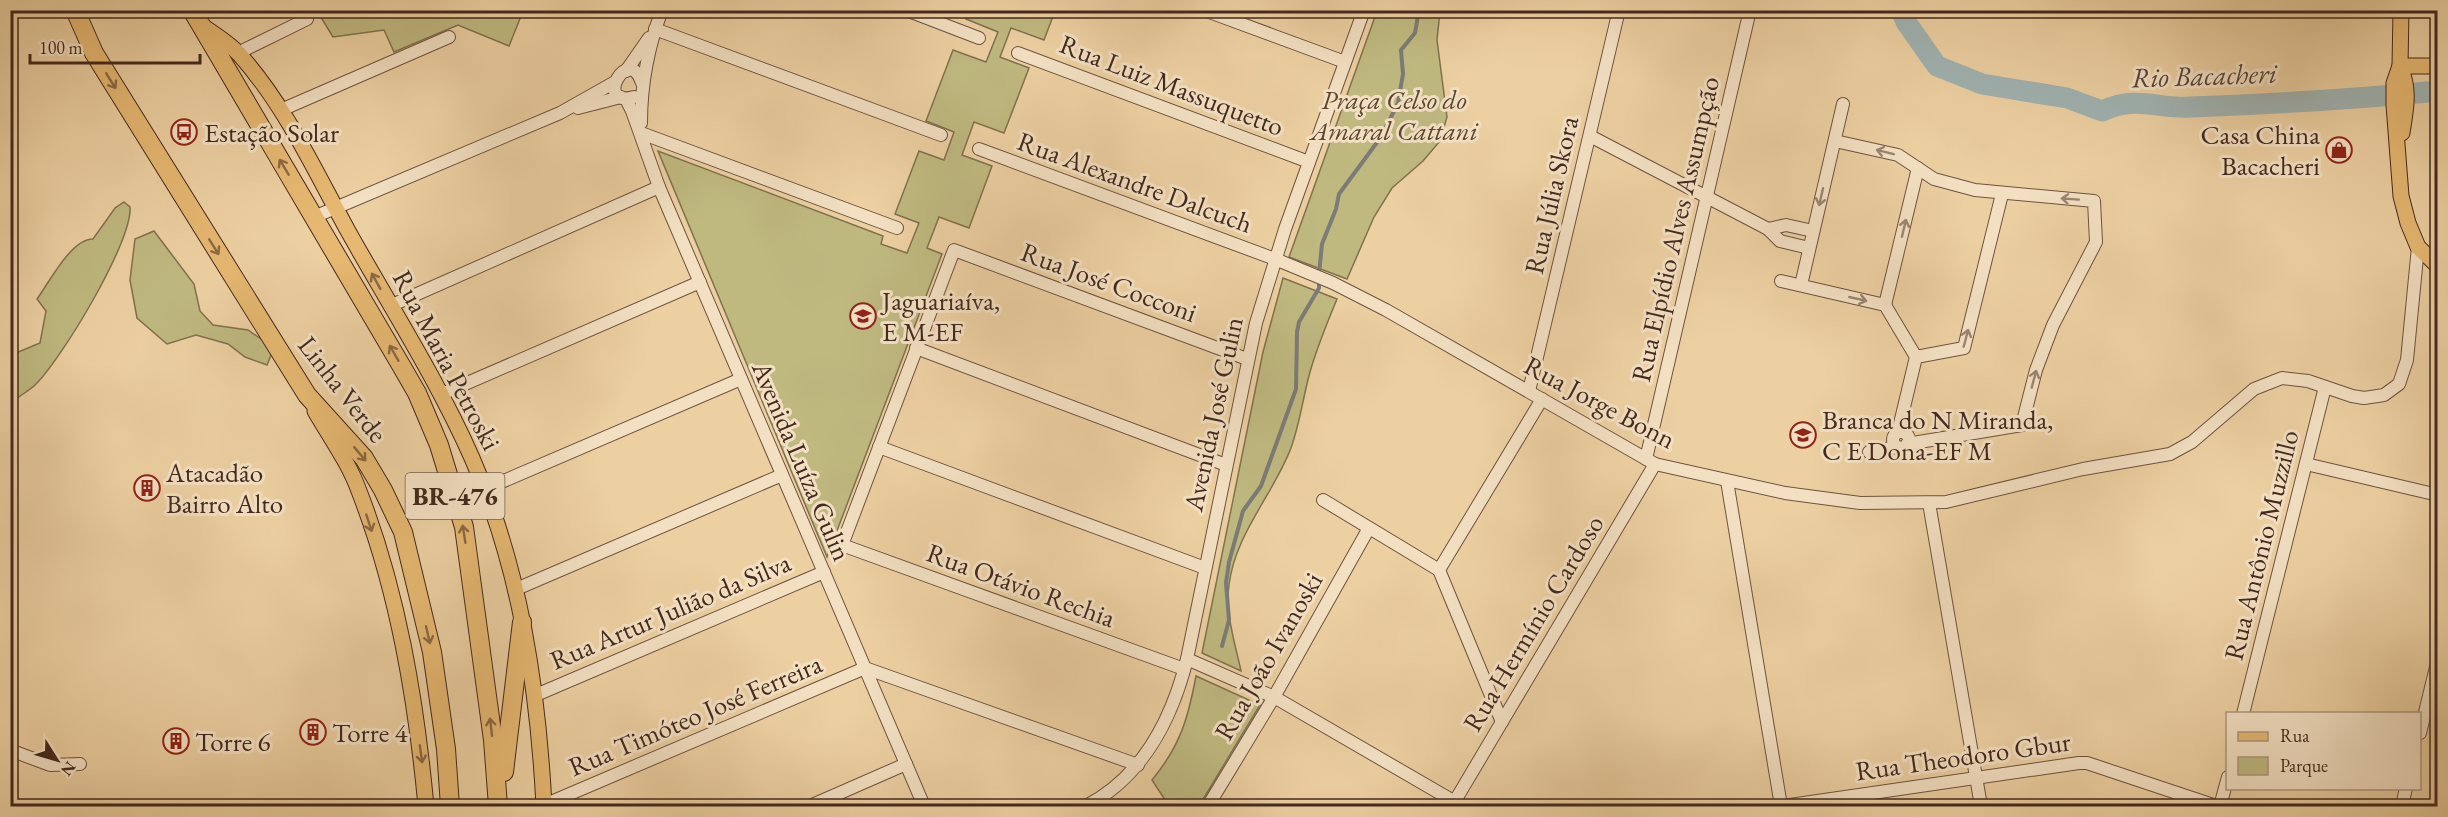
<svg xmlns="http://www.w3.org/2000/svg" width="2448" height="817" viewBox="0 0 2448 817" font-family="'EB Garamond',serif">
  <rect width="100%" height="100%" fill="#edd0a2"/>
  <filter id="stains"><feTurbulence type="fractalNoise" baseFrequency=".00333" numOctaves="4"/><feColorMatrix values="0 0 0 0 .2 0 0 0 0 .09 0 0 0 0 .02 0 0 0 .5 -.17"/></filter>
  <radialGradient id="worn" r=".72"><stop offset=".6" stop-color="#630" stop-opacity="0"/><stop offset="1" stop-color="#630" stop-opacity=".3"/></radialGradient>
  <!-- green -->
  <g fill="#bfb980" stroke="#817150" stroke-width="1.5">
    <polygon points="317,11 523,11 509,46 458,25 394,52 384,30 333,37"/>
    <polygon points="969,11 1055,11 1044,40 1011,28 1000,57 1029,68 1004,133 974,122 962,155 992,166 969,228 939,217 927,248 942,254 827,557 658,151 883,236 881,244 907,253 919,223 895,214 919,151 944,160 954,132 926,121 953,50 986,62 998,32 966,19"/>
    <polygon points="1377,11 1440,11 1437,40 1447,117 1440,141 1423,161 1392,188 1374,217 1347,279 1289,257"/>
    <path d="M124,202l6,5c3,34 -70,155 -96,179 -6,5 -13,9 -19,14l-4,-5v-40l29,-12 6,-32 -9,-12c13,-18 34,-60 56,-60l22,-31z"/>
    <polygon points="154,231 194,284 200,311 213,325 248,330 274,348 267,365 245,357 228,344 196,335 167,344 137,318 130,280 135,239"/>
    <path d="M1283,278l54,21c-10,24 -20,48 -27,73 -7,25 -10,51 -19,76 -18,47 -56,86 -62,137 -4,28 6,58 12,86l-39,-18 61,-301z"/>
    <path d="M1196,676l64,29 -61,101h-30l-17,-26c28,-34 36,-61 44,-104z"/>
  </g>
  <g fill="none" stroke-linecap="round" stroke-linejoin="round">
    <!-- stream -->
    <g stroke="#7b7c77" stroke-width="4">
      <polyline points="1319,274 1322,244 1336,209 1339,194 1381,137 1398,103 1403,74 1401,50 1415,33 1419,10"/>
      <polyline points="1222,646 1229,620 1226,583 1229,562 1243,511 1261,486 1296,389 1297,332 1299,322 1319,288 1319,281"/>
    </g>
    <!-- river -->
    <path stroke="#a0b3b2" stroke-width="21" d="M1901,10l5,12 31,44 45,18 85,14 35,13c37,-16 53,-2 89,-4 82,-3 165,-8 247,-16"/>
    <!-- minor casing -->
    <g stroke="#6e5340" stroke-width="14">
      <g id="minor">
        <polyline points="906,10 979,38"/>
        <polyline points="1204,10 1345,62"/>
        <polyline points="655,29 941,135"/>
        <polyline points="238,53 307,19"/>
        <polyline points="1018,53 1309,162"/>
        <polyline points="626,71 649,38"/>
        <path d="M634,97c-42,11 -5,-55 8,-14"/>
        <polyline points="626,99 632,111 659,187 924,806"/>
        <polyline points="578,108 621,97"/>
        <polyline points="281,110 449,37"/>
        <path d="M641,123c0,-39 7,-76 21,-113"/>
        <polyline points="641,133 897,228"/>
        <polyline points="1590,136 1768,229 1780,241 1809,248"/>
        <polyline points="1835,141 1898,155 1934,179 1975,190 2094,201 2096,242 2053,325 2036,370 2022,425 1907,444"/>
        <polyline points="979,149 1275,259 1333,283 1386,310 1655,464 1785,493 1860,503 1946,502 2083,469 2170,454 2192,442 2254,389 2282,378 2308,381 2352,396 2364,398 2384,395 2399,384 2407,360 2418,247"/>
        <polyline points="314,217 560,113 615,82"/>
        <polyline points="1768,229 1786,225 1813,231"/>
        <polyline points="1781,281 1885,305 1916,357 1898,432"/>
        <polyline points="1801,285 1843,104"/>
        <polyline points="1885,305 1918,168"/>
        <polyline points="390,306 659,187"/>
        <polyline points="916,348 1226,465"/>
        <polyline points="1916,357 1964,348 2002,194"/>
        <polyline points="1529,391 1619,10"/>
        <polyline points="442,394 700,282"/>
        <circle cx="1901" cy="440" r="8"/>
        <polyline points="879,447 1205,568"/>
        <polyline points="1869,452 1898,447"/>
        <polyline points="1646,459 1750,10"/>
        <polyline points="2306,464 2438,495"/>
        <polyline points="1727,481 1781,806"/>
        <polyline points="485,489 741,379"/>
        <polyline points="1323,500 1439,570 1502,722"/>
        <polyline points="1929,503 1981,806"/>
        <polyline points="1439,570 1542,399"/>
        <polyline points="514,590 782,475"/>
        <polyline points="1187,659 1274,697 1462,806"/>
        <polyline points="1184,669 842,545 954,250 1247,359"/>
        <polyline points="536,695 824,572"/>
        <polyline points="2243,714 2325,387"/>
        <polyline points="2420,733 2438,659"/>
        <polyline points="10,750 50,765 80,764"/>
        <polyline points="544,805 865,668 1138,765"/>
        <polyline points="810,806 906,764"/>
        <path d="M1086,806c56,-29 86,-87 101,-147l69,-336 29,-94 79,-219"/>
        <polyline points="1208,806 1274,697 1369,528"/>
        <polyline points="1452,806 1655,464"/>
        <polyline points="1783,806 2079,763 2087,763 2216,806"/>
        <polyline points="2220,806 2228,777"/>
        <polyline points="2402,806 2406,788"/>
      </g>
    </g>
    <!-- major casing -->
    <g stroke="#43291f" stroke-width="17">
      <g id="major">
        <polyline points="2401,10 2400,66 2394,83 2394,105 2401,196 2408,223 2418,247 2438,266"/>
        <path d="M203,26c12,9 26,17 36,28 46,51 76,117 109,177 42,75 89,148 124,227 48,109 66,230 72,348"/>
        <path d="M2400,66c10,25 6,41 2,67"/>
        <polyline points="2400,66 2438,66"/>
        <path d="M315,411c15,26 34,52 44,80 39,100 57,209 67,315"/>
      </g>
    </g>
    <!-- highway casing -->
    <g stroke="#43291f" stroke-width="20">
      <g id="highway">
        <polyline points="75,10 94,53 307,395 364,458 383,490 403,532 432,652 446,749 450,806"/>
        <polyline points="192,10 402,367 417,393 439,445 464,527 493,740 498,806"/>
        <polyline points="504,772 522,622"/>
      </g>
    </g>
    <!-- minor -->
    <use href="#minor" stroke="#f3e0c3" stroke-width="12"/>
    <!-- major -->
    <use href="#major" stroke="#e6b871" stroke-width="15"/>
    <!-- highway -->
    <use href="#highway" stroke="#e6b871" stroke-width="18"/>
  </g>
  <!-- one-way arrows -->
  <defs><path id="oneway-shaft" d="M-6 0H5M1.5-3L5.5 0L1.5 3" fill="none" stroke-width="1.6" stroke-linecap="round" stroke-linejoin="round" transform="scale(1.5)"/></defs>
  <g stroke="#8c6944">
    <use href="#oneway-shaft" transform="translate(111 81) rotate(58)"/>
    <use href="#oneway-shaft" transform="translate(284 167) rotate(-121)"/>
    <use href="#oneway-shaft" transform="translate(214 247) rotate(58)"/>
    <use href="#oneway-shaft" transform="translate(376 281) rotate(-119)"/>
    <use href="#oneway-shaft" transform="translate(394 353) rotate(-120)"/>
    <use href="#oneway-shaft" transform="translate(360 454) rotate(50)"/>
    <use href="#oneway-shaft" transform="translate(369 523) rotate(72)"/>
    <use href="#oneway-shaft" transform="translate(464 534) rotate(-99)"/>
    <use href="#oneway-shaft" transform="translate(428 635) rotate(77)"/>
    <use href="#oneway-shaft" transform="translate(491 727) rotate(-97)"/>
    <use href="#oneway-shaft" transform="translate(421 754) rotate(82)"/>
  </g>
  <g stroke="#9b8471">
    <use href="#oneway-shaft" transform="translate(1885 152) rotate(-166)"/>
    <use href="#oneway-shaft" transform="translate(1821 197) rotate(103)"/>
    <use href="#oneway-shaft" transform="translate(2070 199) rotate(-176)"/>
    <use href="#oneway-shaft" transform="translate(1904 228) rotate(-77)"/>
    <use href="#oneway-shaft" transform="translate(1858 299) rotate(13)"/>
    <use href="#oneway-shaft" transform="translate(1966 338) rotate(-75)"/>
    <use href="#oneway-shaft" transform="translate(2034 379) rotate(-75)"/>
  </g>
  <!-- icons -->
  <defs>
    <g id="bus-ring" transform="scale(1.35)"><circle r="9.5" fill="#f3e0c3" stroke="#8f2418" stroke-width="1.5"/><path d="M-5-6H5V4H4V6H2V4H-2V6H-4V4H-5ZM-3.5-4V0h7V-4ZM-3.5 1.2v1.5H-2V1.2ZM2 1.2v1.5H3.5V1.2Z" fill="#8f2418"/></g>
    <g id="shop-ring" transform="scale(1.35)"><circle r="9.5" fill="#f3e0c3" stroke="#8f2418" stroke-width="1.5"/><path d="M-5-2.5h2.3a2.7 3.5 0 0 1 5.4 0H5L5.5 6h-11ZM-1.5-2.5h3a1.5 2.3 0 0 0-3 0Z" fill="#8f2418"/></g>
    <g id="school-ring" transform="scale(1.35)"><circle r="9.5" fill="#f3e0c3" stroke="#8f2418" stroke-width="1.5"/><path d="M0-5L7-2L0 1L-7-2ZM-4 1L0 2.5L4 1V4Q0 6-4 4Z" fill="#8f2418"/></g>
    <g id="building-ring" transform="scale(1.35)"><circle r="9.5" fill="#f3e0c3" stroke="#8f2418" stroke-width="1.5"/><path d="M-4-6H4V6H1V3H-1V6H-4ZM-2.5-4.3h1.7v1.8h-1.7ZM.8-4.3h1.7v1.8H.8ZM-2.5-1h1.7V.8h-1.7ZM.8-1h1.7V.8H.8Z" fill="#8f2418"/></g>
  </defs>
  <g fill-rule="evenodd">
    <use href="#bus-ring" x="184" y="132"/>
    <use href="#shop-ring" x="2339" y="150"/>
    <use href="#school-ring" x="863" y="316"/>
    <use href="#school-ring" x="1803" y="435"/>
    <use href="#building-ring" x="147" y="488"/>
    <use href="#building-ring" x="313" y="732"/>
    <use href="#building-ring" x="176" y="741"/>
  </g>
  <g text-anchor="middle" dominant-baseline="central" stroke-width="6" stroke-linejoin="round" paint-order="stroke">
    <!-- shield labels -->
    <rect fill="#f3e0c3" stroke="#786050" stroke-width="1.5" x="405.5" y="473" width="99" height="46" rx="4.5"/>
    <g font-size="26" font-weight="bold" fill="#43291f">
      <text x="455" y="496">BR-476</text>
    </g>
    <!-- street labels -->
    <g font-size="27" fill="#43291f" stroke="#f3e0c3">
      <text transform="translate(1172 85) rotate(21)">Rua Luiz Massuquetto</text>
      <text transform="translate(1135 182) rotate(20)">Rua Alexandre Dalcuch</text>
      <text transform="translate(1551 195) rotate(-77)">Rua Júlia Skora</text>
      <text transform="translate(1675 229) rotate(-77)">Rua Elpídio Alves Assumpção</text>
      <text transform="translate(1109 282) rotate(20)">Rua José Cocconi</text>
      <text transform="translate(447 360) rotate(62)">Rua Maria Petroski</text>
      <text transform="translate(343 389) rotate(52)">Linha Verde</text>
      <text transform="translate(1600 402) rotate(28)">Rua Jorge Bonn</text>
      <text transform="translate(1213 414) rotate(-78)">Avenida José Gulin</text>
      <text transform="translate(802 461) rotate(67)">Avenida Luíza Gulin</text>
      <text transform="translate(2261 545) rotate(-76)">Rua Antônio Muzzillo</text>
      <text transform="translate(1021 585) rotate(20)">Rua Otávio Rechia</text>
      <text transform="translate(670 611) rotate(-23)">Rua Artur Julião da Silva</text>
      <text transform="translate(1533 623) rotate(-59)">Rua Hermínio Cardoso</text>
      <text transform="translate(1268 656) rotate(-60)">Rua João Ivanoski</text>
      <text transform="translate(695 715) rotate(-23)">Rua Timóteo José Ferreira</text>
      <text transform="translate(1963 756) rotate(-8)">Rua Theodoro Gbur</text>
    </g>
    <!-- park labels -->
    <g font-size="27" font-style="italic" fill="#5c4632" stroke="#f3e0c3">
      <text x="1394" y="99">Praça Celso do<tspan x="1394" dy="31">Amaral Cattani</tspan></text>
    </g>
    <!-- poi labels -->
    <g font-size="27" fill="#43291f" stroke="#f3e0c3" text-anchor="start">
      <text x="204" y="132">Estação Solar</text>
      <text x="2320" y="134" text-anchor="end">Casa China<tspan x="2320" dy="31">Bacacheri</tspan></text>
      <text x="882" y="300">Jaguariaíva,<tspan x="882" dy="31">E M-EF</tspan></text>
      <text x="1822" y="419">Branca do N Miranda,<tspan x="1822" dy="31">C E Dona-EF M</tspan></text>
      <text x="166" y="472">Atacadão<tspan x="166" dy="31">Bairro Alto</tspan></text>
      <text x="332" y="732">Torre 4</text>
      <text x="195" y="741">Torre 6</text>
    </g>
    <!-- water labels -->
    <g font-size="28" font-style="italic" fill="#56453c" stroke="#f3e0c3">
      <text transform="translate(2204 75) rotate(-2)">Rio Bacacheri</text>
    </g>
  </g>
  <!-- margin -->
  <rect width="2448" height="817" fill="none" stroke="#edd0a2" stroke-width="36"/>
  <rect x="12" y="12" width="2424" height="793" fill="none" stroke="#43291f" stroke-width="3"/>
  <rect x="18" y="18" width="2412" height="781" fill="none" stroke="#43291f" stroke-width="1.5"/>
  <!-- legend -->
  <rect x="2226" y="712" width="195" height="78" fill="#f3e0c3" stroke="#ad9781" stroke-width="1.5"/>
  <rect x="2238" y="732" width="30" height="9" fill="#e6b871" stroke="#ad9781" stroke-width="1.5"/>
  <text x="2280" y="742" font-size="18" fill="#43291f">Rua</text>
  <rect x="2238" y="757" width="30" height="18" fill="#bfb980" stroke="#ad9781" stroke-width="1.5"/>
  <text x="2280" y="772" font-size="18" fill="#43291f">Parque</text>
  <!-- north arrow -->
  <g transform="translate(57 760) rotate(127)" stroke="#f3e0c3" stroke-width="4.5" paint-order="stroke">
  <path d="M0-4.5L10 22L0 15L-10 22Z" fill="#43291f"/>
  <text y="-9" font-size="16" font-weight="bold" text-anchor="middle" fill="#43291f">N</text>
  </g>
  <!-- scale -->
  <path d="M30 54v9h170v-9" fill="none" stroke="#43291f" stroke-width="3"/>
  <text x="39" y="54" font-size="18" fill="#43291f" stroke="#f3e0c3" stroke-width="4.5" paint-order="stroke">100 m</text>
  <rect width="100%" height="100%" filter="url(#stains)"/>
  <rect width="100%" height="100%" fill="url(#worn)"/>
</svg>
